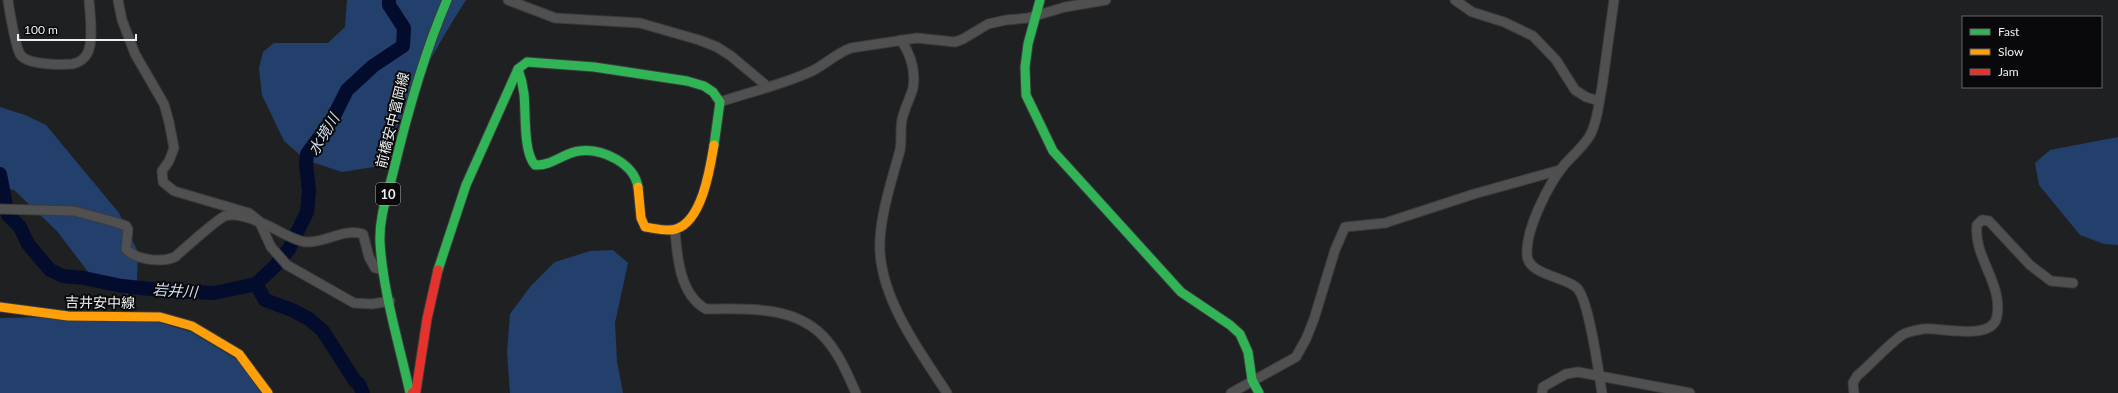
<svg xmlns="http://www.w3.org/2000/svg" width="2118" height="393" viewBox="0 0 2118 393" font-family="Lato,'Noto Sans JP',sans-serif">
  <rect width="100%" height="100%" fill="#1f2022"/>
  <!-- green -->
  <g fill="#23406c">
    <path d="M347,0h119c-34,52 -62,108 -86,166l-38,6 -36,-12 -22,-19 -22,-46 -3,-27 4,-16 11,-9h54l17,-16z"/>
    <polygon points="0,107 25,115 46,125 119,213 138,252 137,281 127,295 95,281 57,231 14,190 0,187"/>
    <polygon points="2118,137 2118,245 2104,244 2080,235 2039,185 2035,163 2050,150"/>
    <polygon points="613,250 628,263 615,323 617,361 623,393 510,393 507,352 510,314 530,287 555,262 590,251"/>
    <polygon points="56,317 158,322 191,332 236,359 263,393 0,393 0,318"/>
  </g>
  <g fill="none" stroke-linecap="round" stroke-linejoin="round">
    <!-- river -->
    <g stroke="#030c2c" stroke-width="14">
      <polyline points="0,174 8,215 20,227 28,244 50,270 63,276 84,278 122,286 170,291 214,293 256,284"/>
      <polyline points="256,284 275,266 289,249 307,212 309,191 306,164 307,154 332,120 347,90 373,66 403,46 404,28 389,5 389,0"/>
      <polyline points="256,284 265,300 292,310 309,319 323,331 355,381 359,384 363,393"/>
    </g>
    <!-- street casing -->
    <g stroke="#3a3b3d" stroke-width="11">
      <g id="street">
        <path d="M8,0c1,9 8,48 12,54 6,11 40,11 52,10 6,-1 12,-5 15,-10 7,-11 3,-41 2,-54"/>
        <polyline points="118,0 122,20 135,54 164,104 169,122 174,148 169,161 162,171 163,182 174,191 249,213 259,221 271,247 287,265 354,303 372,304 390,301"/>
        <polyline points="508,0 555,18 640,23 699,40 717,47 731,56 768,87"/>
        <polyline points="1455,0 1472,12 1504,22 1533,36 1556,60 1575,90 1586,97 1599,101"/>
        <path d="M901,40c10,15 15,30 12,48 -3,11 -9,21 -11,32 -2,10 0,20 -2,30 -8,30 -22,71 -20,102 3,50 40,100 67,141"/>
        <path d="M720,102c29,-10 66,-18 94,-32 13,-7 23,-17 37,-22l66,-10 38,4 8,-3 25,-15 18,-4 22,-2 37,-11 41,-7"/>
        <path d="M0,209l74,2 41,11 11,4 2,3 -2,20c10,11 35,14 49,8 8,-7 42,-38 50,-41 13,-4 33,5 44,10 10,5 26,15 37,16 20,1 37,-14 57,-8l6,23 6,11 8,2"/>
        <path d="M675,230c2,27 5,65 31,79 39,0 86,-4 116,26 16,16 25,38 34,58"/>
        <polyline points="1231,393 1296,357 1306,339 1314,319 1335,250 1345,227 1385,223 1474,194 1560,170"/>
        <polyline points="1542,393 1543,387 1566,374 1578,372 1690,393"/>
        <path d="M1602,393c-3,-19 -13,-93 -25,-105 -13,-12 -50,-13 -50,-34 -1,-26 22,-71 38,-90 8,-9 24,-23 27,-33 6,-13 7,-30 10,-44 4,-29 8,-58 12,-87"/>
        <path d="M1854,393l-1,-10 4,-7c14,-12 31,-31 45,-41 5,-3 15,-5 21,-6 18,-2 70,13 74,-13 6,-33 -24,-59 -20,-91l5,-5 7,1 41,44 21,16 22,2"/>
      </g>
    </g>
    <!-- fast casing -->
    <g stroke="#3a3b3d" stroke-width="11">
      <g id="fast">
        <polyline points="1040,0 1028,44 1025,67 1026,95 1053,151 1181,292 1230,325 1240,334 1248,352 1252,380 1259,393"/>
        <path d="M518,69c3,8 5,16 6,25 2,17 -1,59 11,71 17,1 28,-12 44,-14 23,-3 55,12 59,36"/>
        <polyline points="438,270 466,185 518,69 527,62 594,67 687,81 704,86 713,92 720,102 714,145"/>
        <path d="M410,393c-11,-50 -27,-100 -30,-151 -1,-24 7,-46 13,-69 14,-59 30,-117 54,-173"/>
      </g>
    </g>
    <!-- slow casing -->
    <g stroke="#3a3b3d" stroke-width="11">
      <g id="slow">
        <path d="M638,187l3,31 4,9c8,1 23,5 31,2 26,-8 34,-60 38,-84"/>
        <polyline points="0,307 68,316 160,317 192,326 239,354 268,393"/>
      </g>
    </g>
    <!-- jam casing -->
    <g stroke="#3a3b3d" stroke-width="11">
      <polyline id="jam" points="412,393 416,391 427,319 438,270"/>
    </g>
    <!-- street -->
    <use href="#street" stroke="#505051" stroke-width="9"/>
    <!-- fast -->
    <use href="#fast" stroke="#30b455" stroke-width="9"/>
    <!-- slow -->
    <use href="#slow" stroke="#ff9f0a" stroke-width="9"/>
    <!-- jam -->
    <use href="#jam" stroke="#e5322d" stroke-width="9"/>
  </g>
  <g text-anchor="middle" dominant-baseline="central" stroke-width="4" stroke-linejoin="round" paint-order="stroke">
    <!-- shield labels -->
    <rect fill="#09090b" stroke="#a9aaac" stroke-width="1" x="376" y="183" width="24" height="22" rx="3"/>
    <g font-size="13" font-weight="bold" fill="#edeff1">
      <text x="388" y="194">10</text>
    </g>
    <!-- street labels -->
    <g font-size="14" fill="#edeff1" stroke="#09090b">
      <text transform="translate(392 120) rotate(-76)">前橋安中富岡線</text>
      <text transform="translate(100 302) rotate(1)">吉井安中線</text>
    </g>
    <!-- water labels -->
    <g font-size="15" font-style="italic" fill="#d0def1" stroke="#09090b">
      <text transform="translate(323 134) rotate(-59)">水境川</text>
      <text transform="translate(175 290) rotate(4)">岩井川</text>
    </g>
  </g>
  <!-- legend -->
  <rect x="1962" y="16" width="140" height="72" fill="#09090b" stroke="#646567"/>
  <rect x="1970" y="29" width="20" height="6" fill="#30b455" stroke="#646567"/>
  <text x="1998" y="36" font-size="12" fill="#edeff1">Fast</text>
  <rect x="1970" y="49" width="20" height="6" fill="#ff9f0a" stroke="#646567"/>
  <text x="1998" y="56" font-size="12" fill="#edeff1">Slow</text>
  <rect x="1970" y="69" width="20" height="6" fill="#e5322d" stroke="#646567"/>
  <text x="1998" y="76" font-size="12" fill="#edeff1">Jam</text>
  <!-- scale -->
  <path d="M18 34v6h118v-6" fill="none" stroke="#edeff1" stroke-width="2"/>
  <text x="24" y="34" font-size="12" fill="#edeff1" stroke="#09090b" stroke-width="3" paint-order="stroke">100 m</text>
</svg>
